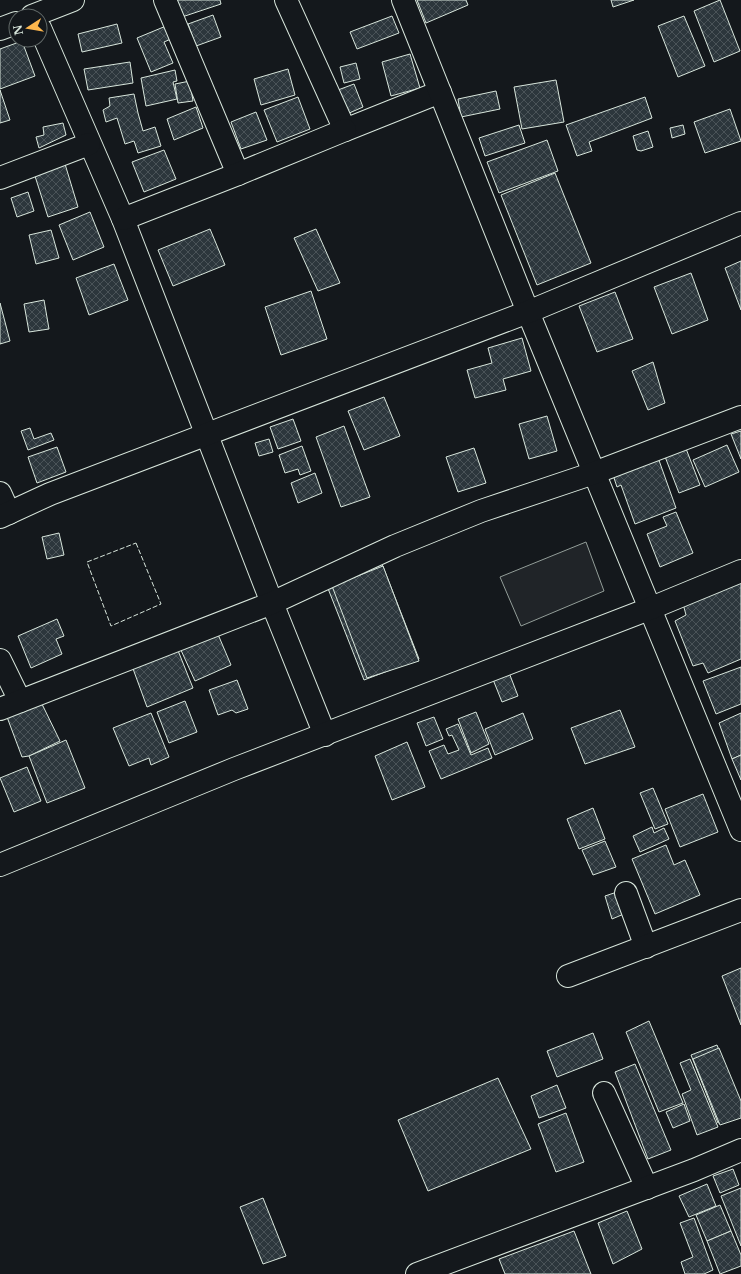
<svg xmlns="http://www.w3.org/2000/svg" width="741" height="1274" viewBox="0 0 741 1274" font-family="'Libre Baskerville',serif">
  <defs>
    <pattern id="building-cross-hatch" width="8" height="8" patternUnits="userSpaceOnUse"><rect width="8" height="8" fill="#2c363c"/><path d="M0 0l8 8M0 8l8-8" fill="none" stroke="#4a5358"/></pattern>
  </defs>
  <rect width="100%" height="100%" fill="#14181c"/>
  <!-- park -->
  <polygon fill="#202428" stroke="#939e99" points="586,542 604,591 521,626 500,577"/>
  <!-- building -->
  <g fill="url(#building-cross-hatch)" stroke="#d8e6dc">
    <polygon points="177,0 220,0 221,4 185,16 183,16"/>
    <polygon points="417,0 466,0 468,5 426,23"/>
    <polygon points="611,0 634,0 613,7"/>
    <polygon points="720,0 740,51 714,62 694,11"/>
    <polygon points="213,15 221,37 196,46 188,24"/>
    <polygon points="392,16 399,33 357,49 350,32"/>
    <polygon points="684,16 705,66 678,77 658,26"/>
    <polygon points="117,24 122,43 82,52 78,34"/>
    <polygon points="166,26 171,39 164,42 173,63 151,72 137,38"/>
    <polygon points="22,41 35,76 0,89 0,49"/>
    <polygon points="410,54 420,88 391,96 382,62"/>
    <polygon points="130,62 133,83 88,90 84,69"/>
    <polygon points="356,63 360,79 344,83 340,67"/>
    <polygon points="288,69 295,95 261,105 254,79"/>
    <polygon points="175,70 177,81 173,82 177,99 146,106 141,78"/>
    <polygon points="556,80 564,122 522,129 514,87"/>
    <polygon points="190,81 193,101 178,103 175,84"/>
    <polygon points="354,84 363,107 347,114 338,90"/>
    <polygon points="0,90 10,120 0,123"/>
    <polygon points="496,91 500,109 461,117 458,99"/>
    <polygon points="134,94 138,113 143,131 155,127 161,146 138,153 134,141 125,144 117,118 106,122 103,110 110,106 109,98"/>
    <polygon points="298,97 310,129 277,142 264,110"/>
    <polygon points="645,97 652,118 589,142 592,151 577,156 566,125"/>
    <polygon points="196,107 203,128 174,140 167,119"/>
    <polygon points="730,109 741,141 705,153 694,122"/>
    <polygon points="256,112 267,140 241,149 231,122"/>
    <polygon points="63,123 66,135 39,148 36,137 44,135 43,127"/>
    <polygon points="519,125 525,143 485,156 479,138"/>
    <polygon points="683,125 685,134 672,138 670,128"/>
    <polygon points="648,131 653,147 641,151 637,150 633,136"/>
    <polygon points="547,140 558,171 499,193 487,162"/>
    <polygon points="164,150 176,179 144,192 132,162"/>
    <polygon points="65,164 78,207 48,217 34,173"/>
    <polygon points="555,173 591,263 537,285 501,195"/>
    <polygon points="28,192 34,211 17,217 11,198"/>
    <polygon points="90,212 104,247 73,260 59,225"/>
    <polygon points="210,229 225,265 173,286 158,250"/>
    <polygon points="316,229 340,283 318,291 294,238"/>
    <polygon points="51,230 59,258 36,264 29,235"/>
    <polygon points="741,261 741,310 725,268"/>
    <polygon points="114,264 128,300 89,315 76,278"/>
    <polygon points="691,273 708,320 672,334 654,287"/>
    <polygon points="311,291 327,339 281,355 265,307"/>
    <polygon points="615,292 633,339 597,352 579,306"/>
    <polygon points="44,300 49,329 29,332 24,304"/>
    <polygon points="0,303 10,341 0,344"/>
    <polygon points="522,338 531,371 503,379 506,390 475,398 467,370 492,363 488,348"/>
    <polygon points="653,362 665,403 648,410 632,371"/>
    <polygon points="384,397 400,436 364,450 348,411"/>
    <polygon points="547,416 557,451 529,459 519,424"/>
    <polygon points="293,419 301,441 278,449 270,427"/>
    <polygon points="344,426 370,497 341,507 316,437"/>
    <polygon points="30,428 34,439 51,433 54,440 28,450 21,431"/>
    <polygon points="741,431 741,459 731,434"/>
    <polygon points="269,439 273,452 259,456 255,443"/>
    <polygon points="727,445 739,472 705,487 693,460"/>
    <polygon points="302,446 311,471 300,475 298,469 285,473 279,455"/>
    <polygon points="685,446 700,485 679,493 664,454"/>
    <polygon points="57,447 66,472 37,483 28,457"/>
    <polygon points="474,448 486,483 458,492 446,457"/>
    <polygon points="656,452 676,508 635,524 621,485 617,487 611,469"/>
    <polygon points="315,473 322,493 298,503 291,483"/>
    <polygon points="676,512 693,553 660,567 647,534 667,526 663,517"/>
    <polygon points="59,533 64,555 47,559 42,537"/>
    <polygon points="382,564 419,659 364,680 327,586"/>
    <polygon points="383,566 419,661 367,678 332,586"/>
    <polygon points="741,576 741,659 708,673 703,663 693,666 675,621 686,615 682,600"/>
    <polygon points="57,619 64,636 56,639 62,654 31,668 18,636"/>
    <polygon points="217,632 231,665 195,681 180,648"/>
    <polygon points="177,648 193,688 147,707 132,666"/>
    <polygon points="741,667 741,704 716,714 703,681"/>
    <polygon points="508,670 518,696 502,702 492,677"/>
    <polygon points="237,680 248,709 236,713 232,710 218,715 209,690"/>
    <polygon points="185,701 197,732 169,743 157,712"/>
    <polygon points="41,702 60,741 29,756 22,757 7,717"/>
    <polygon points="620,710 635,747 585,764 571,728"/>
    <polygon points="476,712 489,744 471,753 458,719"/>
    <polygon points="151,713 169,757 151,765 149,758 129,766 113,728"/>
    <polygon points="523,713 533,739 495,755 485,729"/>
    <polygon points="741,713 741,755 732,759 719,723"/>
    <polygon points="434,717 443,739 426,746 417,723"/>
    <polygon points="458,724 471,755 488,748 492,758 441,779 429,751 444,745 448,754 459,750 452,735 449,736 446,729"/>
    <polygon points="66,740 85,788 47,803 29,756"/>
    <polygon points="407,742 425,787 392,800 375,756"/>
    <polygon points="741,755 741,780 732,759"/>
    <polygon points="27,767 41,801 14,812 0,778"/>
    <polygon points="653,788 668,824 655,829 640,793"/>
    <polygon points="703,794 718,832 680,847 665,809"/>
    <polygon points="593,808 605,839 579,849 567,819"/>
    <polygon points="652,827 654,833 664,828 669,839 640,852 633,836"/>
    <polygon points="605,841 616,867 593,875 582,850"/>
    <polygon points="666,845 674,865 685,860 700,895 655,914 632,859"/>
    <polygon points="623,890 631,911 612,919 605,896"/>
    <polygon points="741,968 741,1025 722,976"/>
    <polygon points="649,1021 683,1103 659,1112 626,1032"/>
    <polygon points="593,1033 603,1059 557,1077 547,1051"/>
    <polygon points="717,1045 741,1106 741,1114 718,1123 691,1055"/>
    <polygon points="719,1048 741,1101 741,1118 720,1125 693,1059"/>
    <polygon points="690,1059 718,1127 697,1135 682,1094 691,1090 680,1063"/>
    <polygon points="635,1064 671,1150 648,1159 615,1072"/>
    <polygon points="498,1078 531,1149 428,1191 398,1120"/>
    <polygon points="557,1085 566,1108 539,1118 531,1096"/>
    <polygon points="684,1104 690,1121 673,1128 666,1112"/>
    <polygon points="566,1113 584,1162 556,1172 538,1124"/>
    <polygon points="733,1169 739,1185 720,1193 713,1176"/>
    <polygon points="707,1184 716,1206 689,1217 679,1196"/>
    <polygon points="741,1188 741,1246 721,1196"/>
    <polygon points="263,1198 286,1256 263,1264 240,1207"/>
    <polygon points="720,1205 731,1231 707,1241 696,1215"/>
    <polygon points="627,1211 642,1249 613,1264 598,1223"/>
    <polygon points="694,1218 713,1270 704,1274 685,1274 681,1262 693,1257 680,1223"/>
    <polygon points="574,1231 591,1274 505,1274 499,1259"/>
    <polygon points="731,1231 741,1255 741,1266 720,1274 707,1241"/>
  </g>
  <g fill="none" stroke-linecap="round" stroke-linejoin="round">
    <!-- minor casing -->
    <g stroke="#d8e6dc" stroke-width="24">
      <g id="minor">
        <polyline points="165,0 238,174"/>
        <polyline points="286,0 345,130 440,92"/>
        <polyline points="403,0 528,312 741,830"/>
        <polyline points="32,16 73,0"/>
        <polyline points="40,28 123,219 272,603 325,735"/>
        <polyline points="0,29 16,23"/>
        <polyline points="0,178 89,144"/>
        <polyline points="123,219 238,174 345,130"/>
        <polyline points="0,493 9,513"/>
        <polyline points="0,517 50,494 528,312 741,223"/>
        <polyline points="0,660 20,701"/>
        <polyline points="0,709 272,603 395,546 481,511 594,473 741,417"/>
        <polyline points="0,865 234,769 649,609 741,571"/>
        <polyline points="626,893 646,947"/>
        <polyline points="568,976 741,910"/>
        <polyline points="604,1093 647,1188"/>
        <polyline points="417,1274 694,1170 741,1150"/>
      </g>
    </g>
    <!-- minor -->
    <use href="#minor" stroke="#14181c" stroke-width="22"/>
    <!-- fence -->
    <polygon stroke="#d8e6dc" stroke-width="1" stroke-dasharray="5 2" stroke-linecap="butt" points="136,543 161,604 111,626 87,562"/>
  </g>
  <!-- north arrow -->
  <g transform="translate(28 28) rotate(258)"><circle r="19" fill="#14181c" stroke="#626a69"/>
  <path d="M0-3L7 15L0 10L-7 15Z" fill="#ffb74d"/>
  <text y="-6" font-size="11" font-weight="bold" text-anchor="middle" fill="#d8e6dc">N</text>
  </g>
</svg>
